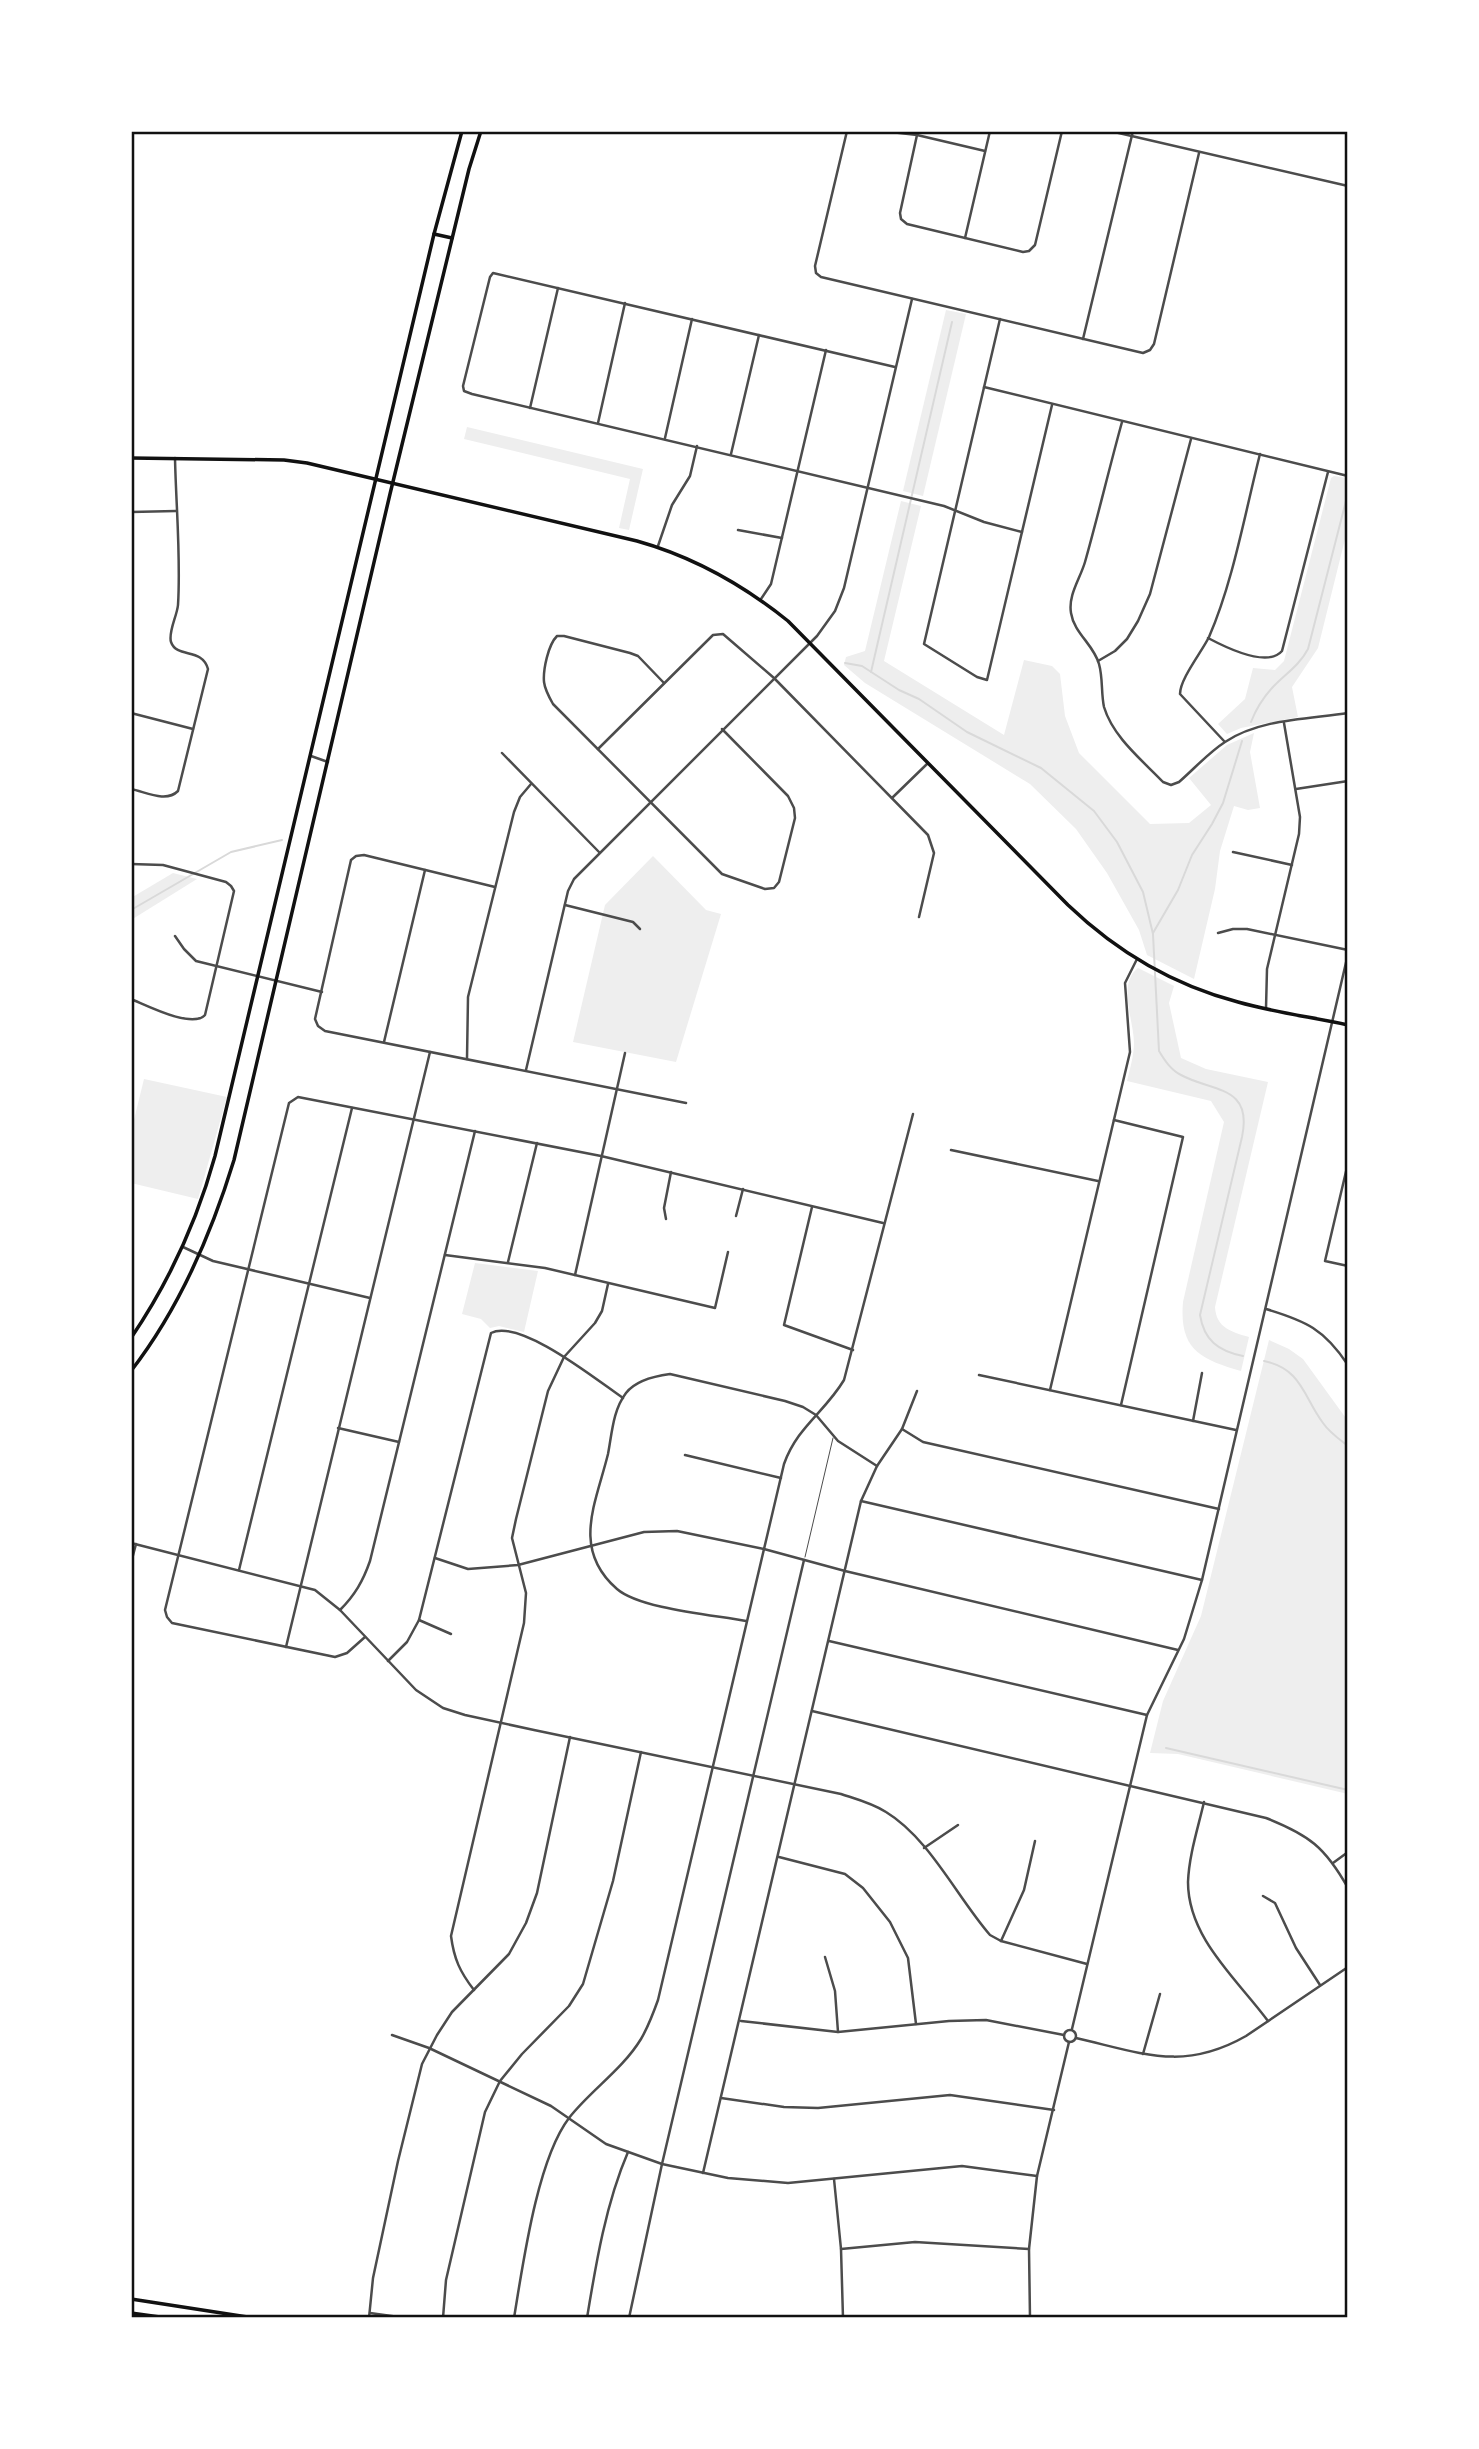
<svg xmlns="http://www.w3.org/2000/svg" width="1479" height="2449" viewBox="0 0 1479 2449" font-family="'Nunito Sans',sans-serif">
  <rect width="100%" height="100%" fill="#fff"/>
  <!-- green -->
  <g fill="#eee">
    <polygon points="946,310 966,314 923,496 903,491"/>
    <polygon points="467,427 643,469 629,530 619,528 630,479 464,439"/>
    <polygon points="1334,476 1348,478 1348,527 1318,648 1292,687 1298,717 1241,728 1227,734 1218,724 1245,699 1253,668 1275,670 1284,661 1331,478"/>
    <polygon points="901,501 921,506 884,661 1004,735 1024,660 1052,666 1060,674 1065,716 1079,753 1150,824 1189,823 1211,805 1189,778 1227,745 1254,733 1250,752 1260,808 1248,810 1234,806 1220,851 1215,889 1194,979 1147,955 1139,930 1107,873 1076,829 1030,784 865,683 844,665 846,657 865,651"/>
    <polygon points="653,856 706,910 721,914 676,1062 573,1042 605,905"/>
    <polygon points="173,873 197,879 131,920 131,898"/>
    <path d="M1138,968l36,18 -5,17 12,55 25,11 62,13 -53,225c1,21 17,25 34,30l-8,34c-41,-12 -62,-22 -58,-69l41,-180 -13,-21 -84,-20c3,-12 7,-26 7,-38 0,-22 -17,-59 4,-75z"/>
    <polygon points="144,1079 227,1097 198,1199 131,1183 131,1132"/>
    <polygon points="475,1263 538,1271 524,1332 499,1326 490,1328 481,1319 462,1314"/>
    <polygon points="1269,1340 1289,1349 1303,1359 1348,1421 1348,1794 1178,1754 1150,1753 1163,1701 1201,1616"/>
  </g>
  <g fill="none" stroke-linecap="round" stroke-linejoin="round">
    <!-- stream -->
    <g stroke="#d9d9d9" stroke-width="2">
      <path d="M845,663l17,3 37,24 20,9 48,33 74,36 53,43 23,31 26,50 10,42 6,117c6,10 12,19 22,24 31,17 72,10 61,62l-42,178c4,25 18,36 43,41"/>
      <polyline points="871,672 952,322"/>
      <path d="M1251,722c5,-13 12,-24 21,-34 13,-14 27,-22 36,-39l40,-156"/>
      <polyline points="131,910 231,852 282,840"/>
      <polyline points="1153,933 1178,890 1192,855 1212,824 1223,803 1242,741"/>
      <path d="M1264,1361c38,8 39,35 59,62 6,9 16,16 25,23"/>
      <polyline points="1166,1748 1348,1790"/>
    </g>
    <!-- service -->
    <polyline stroke="#4c4c4c" stroke-width="1" points="805,1557 833,1438"/>
    <!-- minor -->
    <g stroke="#4c4c4c" stroke-width="2.5">
      <polyline points="847,131 815,266 816,273 821,277 1143,353 1150,350 1154,344 1199,153"/>
      <polyline points="882,131 917,135 985,151"/>
      <polyline points="917,135 900,213 901,219 907,224 1023,252 1029,251 1035,245 1062,131"/>
      <polyline points="965,238 990,131"/>
      <polyline points="1000,319 924,644 977,677 987,680 1052,405"/>
      <polyline points="1083,339 1133,131"/>
      <polyline points="895,367 493,273 490,277 463,386 464,391 472,394 944,506 984,522 1022,532"/>
      <polyline points="984,387 1348,476"/>
      <polyline points="530,408 558,288"/>
      <path d="M1122,422c-13,47 -24,94 -37,140 -5,17 -17,33 -14,51 3,20 23,32 28,51 4,14 2,29 5,43 9,30 38,53 59,75l8,3 8,-3c15,-13 29,-29 46,-40 34,-23 83,-23 123,-29"/>
      <polyline points="598,423 625,303"/>
      <polyline points="665,438 692,319"/>
      <polyline points="731,454 759,335"/>
      <polyline points="131,512 176,511"/>
      <polyline points="738,530 782,538"/>
      <polyline points="658,546 672,505 690,476 697,446"/>
      <polyline points="761,599 771,584 826,350"/>
      <path d="M1208,638c17,9 59,30 74,13l46,-179"/>
      <polyline points="1098,661 1115,651 1127,639 1138,621 1150,594 1191,439"/>
      <path d="M664,683l-26,-27 -8,-3 -66,-17h-7c-9,9 -14,34 -13,46 1,8 5,15 9,22l169,170 43,15 9,-1 5,-6 16,-64 -1,-10 -6,-12 -66,-67"/>
      <polyline points="131,713 193,729"/>
      <path d="M1224,741l-44,-47c0,-15 21,-41 29,-57 24,-55 36,-124 51,-183"/>
      <polyline points="598,749 713,635 723,634 774,678 928,835 934,853 919,917"/>
      <polyline points="502,753 599,852"/>
      <polyline points="311,756 328,762"/>
      <path d="M131,789c15,3 35,14 47,2l30,-122c-6,-22 -31,-10 -37,-27 -3,-10 6,-26 7,-37 3,-47 -2,-99 -3,-147"/>
      <polyline points="1296,789 1348,781"/>
      <polyline points="892,798 927,764"/>
      <polyline points="1233,852 1292,865"/>
      <path d="M131,864l32,1 63,17 5,4 3,5 -29,124c-13,14 -59,-10 -74,-16"/>
      <polyline points="495,887 364,855 356,856 351,860 315,1019 318,1026 325,1031 686,1103"/>
      <polyline points="565,905 633,922 640,929"/>
      <polyline points="1218,933 1233,929 1247,929 1348,950"/>
      <polyline points="175,936 184,949 196,961 322,992"/>
      <polyline points="1266,1008 1267,969 1299,834 1300,817 1284,723"/>
      <polyline points="384,1042 425,870"/>
      <polyline points="467,1059 468,997 514,812 520,797 531,784"/>
      <polyline points="526,1070 568,891 574,879 817,636 835,611 844,588 912,299"/>
      <polyline points="1114,1120 1183,1137 1121,1405"/>
      <polyline points="951,1150 1098,1181"/>
      <polyline points="1348,1163 1325,1261 1348,1266"/>
      <polyline points="812,1207 784,1325 853,1350"/>
      <polyline points="736,1216 743,1189"/>
      <polyline points="666,1219 664,1208 671,1172"/>
      <polyline points="183,1247 213,1261 370,1298"/>
      <polyline points="445,1255 545,1268 715,1308 728,1252"/>
      <polyline points="508,1262 537,1143"/>
      <polyline points="575,1275 625,1053"/>
      <path d="M1266,1309c40,12 58,20 82,56"/>
      <polyline points="979,1375 1236,1430"/>
      <polyline points="1050,1390 1130,1052 1125,983 1137,959"/>
      <polyline points="1193,1421 1202,1373"/>
      <polyline points="338,1428 399,1442"/>
      <polyline points="902,1429 923,1442 1219,1509"/>
      <polyline points="685,1455 781,1478"/>
      <polyline points="861,1501 1202,1580"/>
      <polyline points="435,1558 468,1569 518,1565 644,1532 677,1531 764,1549 845,1571 1178,1650"/>
      <polyline points="239,1570 352,1108"/>
      <path d="M340,1610c15,-15 23,-29 30,-49l105,-430"/>
      <polyline points="419,1620 451,1634"/>
      <path d="M746,1621c-32,-6 -106,-12 -129,-32 -46,-40 -21,-86 -9,-135 4,-21 5,-44 18,-61 10,-13 29,-17 44,-19l115,27 18,6 13,8 22,26 39,25"/>
      <polyline points="365,1637 347,1653 335,1657 172,1623 167,1617 165,1610 289,1103 298,1097 601,1156 883,1223"/>
      <polyline points="829,1641 1147,1715"/>
      <polyline points="286,1647 430,1052"/>
      <path d="M388,1661l19,-19 12,-22 72,-287c29,-15 107,48 132,65"/>
      <path d="M812,1711l454,107c43,17 59,29 82,70"/>
      <path d="M1204,1802c-6,26 -15,53 -16,80 0,56 49,97 80,139"/>
      <polyline points="924,1848 958,1825"/>
      <polyline points="779,1857 845,1874 863,1888 890,1922 908,1958 916,2024"/>
      <polyline points="1333,1863 1348,1852"/>
      <polyline points="1263,1896 1275,1903 1296,1948 1320,1985"/>
      <polyline points="1001,1941 1024,1890 1035,1841"/>
      <polyline points="825,1957 835,1991 838,2032"/>
      <path d="M474,1990c-14,-18 -20,-31 -23,-54l73,-313 2,-30 -14,-55 4,-19 32,-128 16,-34 31,-34 7,-12 6,-27"/>
      <polyline points="741,2021 838,2032 949,2021 986,2020 1064,2035"/>
      <polyline points="392,2035 429,2048 551,2106 606,2144 662,2164 728,2178 788,2183 962,2166 1037,2176"/>
      <polyline points="1143,2054 1160,1994"/>
      <polyline points="721,2098 784,2107 818,2108 950,2095 1054,2110"/>
      <polyline points="703,2173 861,1501 877,1466 902,1429 917,1391"/>
      <polyline points="834,2179 841,2249 843,2318"/>
      <polyline points="841,2249 915,2242 1029,2249"/>
      <polyline points="370,2313 406,2318"/>
      <polyline points="369,2318 373,2278 398,2161 422,2064 437,2035 452,2012 509,1954 526,1923 537,1893 570,1737"/>
      <polyline points="443,2318 446,2280 485,2112 500,2081 522,2054 569,2006 583,1984 613,1881 641,1752"/>
      <path d="M514,2318c9,-54 23,-158 55,-200 22,-28 53,-48 72,-79 7,-12 12,-25 17,-39l126,-536c13,-37 41,-52 60,-84l69,-266"/>
      <path d="M587,2318c9,-55 19,-115 41,-166"/>
      <polyline points="629,2318 662,2164 804,1560"/>
    </g>
    <!-- tertiary -->
    <g stroke="#4c4c4c" stroke-width="2.5">
      <polyline points="1110,131 1348,186"/>
      <path d="M131,1543l184,47 25,20 76,80 27,18 22,7 69,15 307,64c15,5 31,9 45,18 43,26 71,85 104,123l11,6 86,23"/>
      <polyline points="131,1563 136,1544"/>
      <polyline points="1072,2029 1147,1715 1184,1639 1202,1580 1348,954"/>
      <circle cx="1070" cy="2036" r="6"/>
      <path d="M1076,2038c66,15 107,34 170,-2l102,-69"/>
      <polyline points="1030,2318 1029,2249 1037,2176 1069,2042"/>
    </g>
    <!-- secondary -->
    <g stroke="#111" stroke-width="3.5">
      <polyline points="434,234 452,238"/>
      <path d="M131,458l153,2 23,3 330,78c57,16 105,43 151,80l280,284c48,46 105,80 170,97 35,10 73,15 110,23"/>
      <path d="M131,1338c38,-56 66,-117 84,-182l219,-922 28,-103"/>
      <path d="M131,1371c48,-62 80,-136 103,-211l156,-666 79,-325 12,-38"/>
    </g>
    <!-- primary -->
    <g stroke="#111" stroke-width="3.5">
      <polyline points="131,2299 254,2318"/>
      <polyline points="131,2313 167,2318"/>
    </g>
  </g>
  <!-- border -->
  <rect width="1479" height="2449" fill="none" stroke="#ffffff" stroke-width="266"/>
  <rect x="133" y="133" width="1213" height="2183" fill="none" stroke="#111" stroke-width="2.5"/>
</svg>
